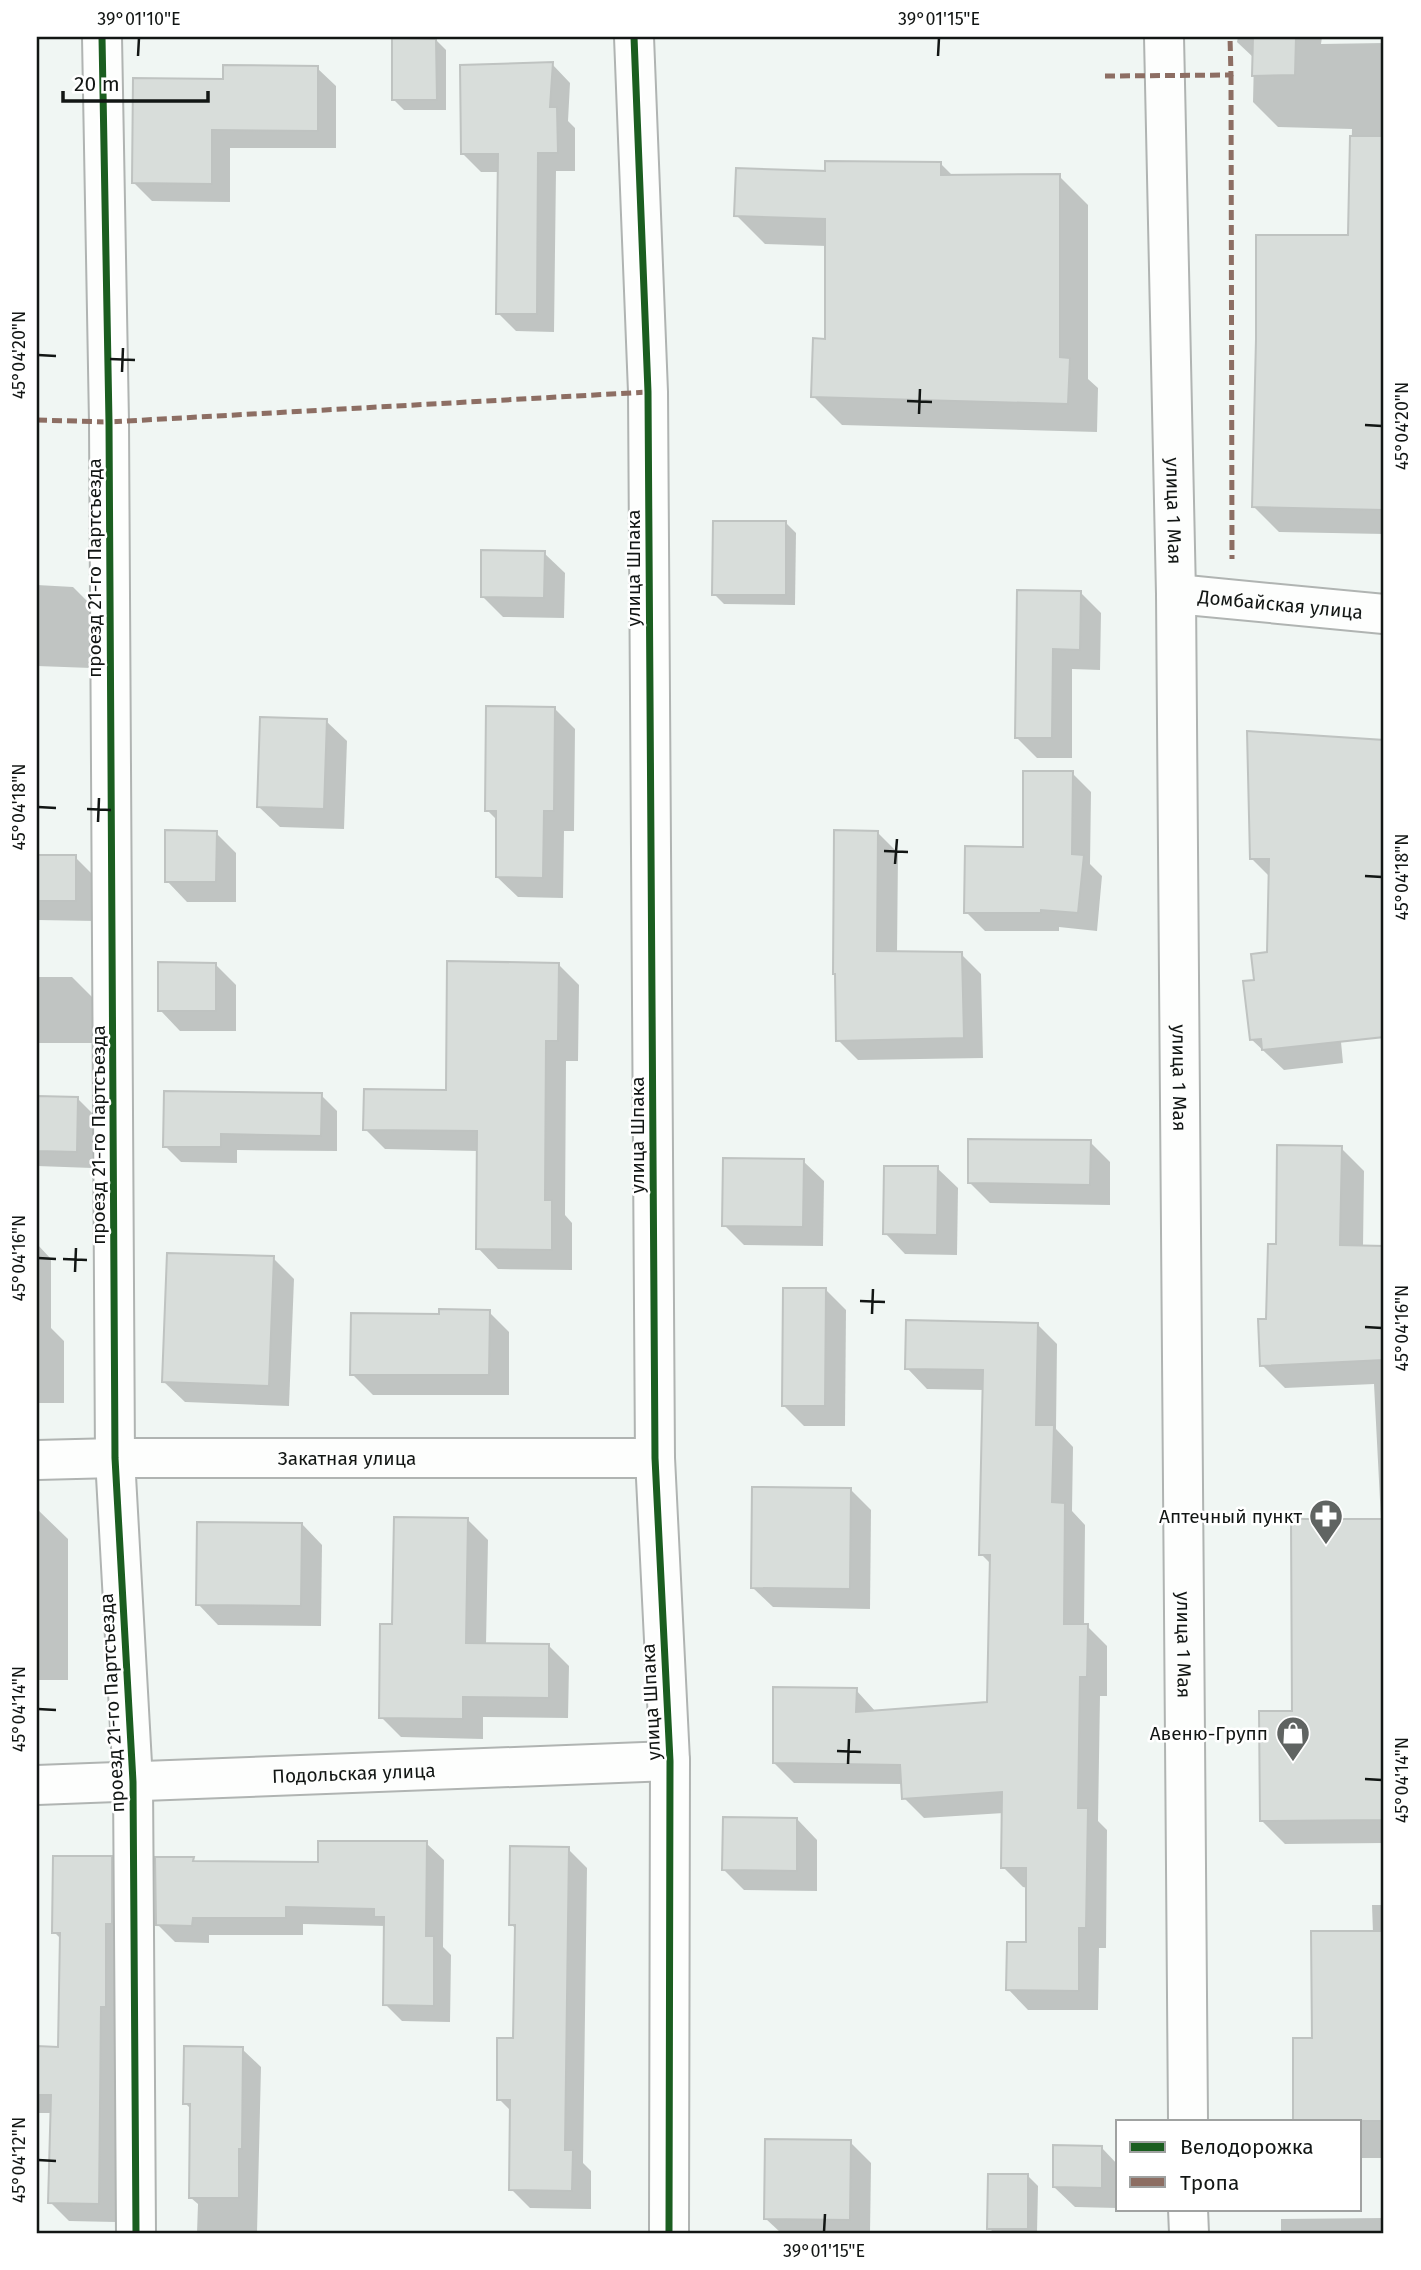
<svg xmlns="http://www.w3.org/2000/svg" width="1421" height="2270" viewBox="0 0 1421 2270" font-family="'Fira Sans',sans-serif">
  <rect width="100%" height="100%" fill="#f0f6f3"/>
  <!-- shadow -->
  <g fill="#0003">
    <polygon points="1238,37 1322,37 1321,44 1384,43 1384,534 1279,532 1253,506 1349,237 1352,129 1278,127 1253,102 1254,58 1237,42"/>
    <polygon points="436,40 446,50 446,110 404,110 394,100"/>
    <polygon points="552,64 570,83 568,121 575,128 575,171 556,171 554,332 516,331 498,313 500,172 481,172 463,154"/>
    <polygon points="317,68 336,86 336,148 230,148 230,202 152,201 134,183 224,81"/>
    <polygon points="940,163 953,176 1059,176 1088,205 1088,379 1098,388 1097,432 842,425 813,396 827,341 827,246 765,244 736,215"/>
    <polygon points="786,523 796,533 795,605 724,604 714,594"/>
    <polygon points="544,553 565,573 564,618 503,617 483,597"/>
    <polygon points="37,585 73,587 93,607 91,668 37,666"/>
    <polygon points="1018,591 1080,592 1101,613 1100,670 1072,669 1072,758 1037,758 1016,737"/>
    <polygon points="554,708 575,729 574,831 564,831 563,898 518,897 497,877 498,821 487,810"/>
    <polygon points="326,721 347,741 344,829 280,827 259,807"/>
    <polygon points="1249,733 1384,742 1384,1004 1338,1010 1343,1063 1284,1070 1251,1039 1256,981 1269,953 1270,877 1252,859"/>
    <polygon points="1072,773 1091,792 1090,864 1102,876 1097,931 1059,927 1059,931 985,931 966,912 1024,848"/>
    <polygon points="216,833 236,853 236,902 187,902 167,881"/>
    <polygon points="878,833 898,853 897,953 961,954 981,974 983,1058 858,1060 838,1040"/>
    <polygon points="37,857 75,857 96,878 96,921 37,920"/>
    <polygon points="215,964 236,985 236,1031 180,1031 160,1010"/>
    <polygon points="558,964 579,985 578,1061 566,1061 565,1215 572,1223 572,1270 498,1269 478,1248 478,1151 385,1149 365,1129 448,1092"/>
    <polygon points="37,977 72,977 93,998 92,1043 37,1043"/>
    <polygon points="321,1095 337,1111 337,1151 237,1150 237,1163 181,1162 165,1146"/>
    <polygon points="37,1098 77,1098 94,1115 92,1168 37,1166"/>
    <polygon points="1090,1142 1110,1162 1110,1205 990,1203 969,1182"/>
    <polygon points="1341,1148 1364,1171 1363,1247 1384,1248 1384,1843 1285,1844 1262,1821 1293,1712 1381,1520 1374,1384 1285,1388 1262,1365 1278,1246"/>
    <polygon points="803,1161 824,1181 823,1246 744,1245 724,1225"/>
    <polygon points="937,1168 958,1188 957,1255 905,1254 885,1233"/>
    <polygon points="37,1244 51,1259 51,1328 64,1341 64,1403 37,1403"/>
    <polygon points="273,1258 294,1279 289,1406 185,1402 164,1382"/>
    <polygon points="826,1290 846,1310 845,1426 804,1426 783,1405"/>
    <polygon points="489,1312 509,1332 509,1395 373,1395 352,1374 441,1315"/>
    <polygon points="1037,1324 1057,1344 1056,1429 1073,1447 1072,1511 1085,1525 1084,1626 1087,1626 1107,1646 1107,1696 1100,1696 1098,1821 1107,1830 1106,1948 1099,1948 1098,2010 1028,2010 1008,1989 1028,1944 1028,1888 1023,1887 1003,1867 1004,1813 924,1818 904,1798 903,1784 794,1783 774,1763 856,1690 876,1712 989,1703 992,1565 981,1554 984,1390 927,1389 907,1368"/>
    <polygon points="851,1490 871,1510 870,1609 773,1607 752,1587"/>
    <polygon points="37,1509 68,1539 68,1680 37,1680"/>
    <polygon points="467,1519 488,1540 486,1645 548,1645 569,1666 568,1718 483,1717 483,1739 401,1737 381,1717 394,1626"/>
    <polygon points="302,1524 322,1545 321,1626 218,1625 198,1604"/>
    <polygon points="797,1819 817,1840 817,1891 744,1890 724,1870"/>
    <polygon points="426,1843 444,1860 443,1947 451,1955 450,2022 402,2021 385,2004 386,1926 303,1924 303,1935 209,1935 209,1943 175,1942 158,1925 193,1859 196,1863 319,1863"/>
    <polygon points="568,1849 587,1868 583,2163 591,2171 591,2209 530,2208 511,2189 512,2112 499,2099 515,2040 517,1930 511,1924"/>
    <polygon points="111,1858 130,1877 119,2025 116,2222 69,2221 50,2202 52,2113 37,2113 37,2048 60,2049 62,1940 54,1932"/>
    <polygon points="1372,1905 1384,1905 1384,2158 1360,2158 1360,2121 1295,2121 1295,2040 1313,2040 1373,1933"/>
    <polygon points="242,2049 261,2067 257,2233 197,2233 198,2204 191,2198 192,2110 185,2103"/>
    <polygon points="850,2142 871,2163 870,2233 781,2233 765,2218"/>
    <polygon points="1102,2148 1118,2165 1118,2208 1075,2207 1054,2187"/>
    <polygon points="1028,2176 1038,2186 1037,2233 994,2233 989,2228"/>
    <polygon points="1384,2218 1384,2233 1281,2233 1281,2219"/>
  </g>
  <!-- building -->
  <g fill="#d8ddda" stroke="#bfc3c1" stroke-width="2">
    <polygon points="1253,37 1296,37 1295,75 1252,76"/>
    <polygon points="392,38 436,39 437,100 392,100"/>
    <polygon points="553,62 550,107 557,107 558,153 538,153 537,314 496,314 498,154 461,154 460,65"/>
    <polygon points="223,65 318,66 318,131 212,130 212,184 132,183 133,78 223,79"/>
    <polygon points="1350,136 1384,136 1384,510 1252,507 1256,339 1256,235 1348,235"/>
    <polygon points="825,161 941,162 941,175 1060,174 1060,357 1070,358 1068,404 811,397 813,338 825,339 825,219 734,216 736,168 825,171"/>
    <polygon points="713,521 786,521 786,595 712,595"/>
    <polygon points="481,550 545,551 544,598 481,597"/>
    <polygon points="1017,590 1081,591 1080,650 1053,649 1052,738 1015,738"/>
    <polygon points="486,706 555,707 554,811 544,811 543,878 496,877 496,811 485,811"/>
    <polygon points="260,717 327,719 324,809 257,807"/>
    <polygon points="1247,731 1384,740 1384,1037 1262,1050 1261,1039 1250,1040 1243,981 1254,980 1251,954 1267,952 1269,859 1250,859"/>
    <polygon points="1023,771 1073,771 1072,854 1084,855 1078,913 1041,910 1041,913 964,913 965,846 1023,847"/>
    <polygon points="165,830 217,831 216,882 165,882"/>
    <polygon points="834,830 878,831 877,951 962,952 964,1038 836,1041 835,974 833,974"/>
    <rect x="37" y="855" width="39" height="46"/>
    <polygon points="447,961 559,963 558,1041 546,1041 545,1200 552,1200 552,1250 476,1249 477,1131 363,1130 364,1089 446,1090"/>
    <polygon points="158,962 216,963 216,1011 158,1011"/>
    <polygon points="164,1091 322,1093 321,1136 221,1134 221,1147 163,1147"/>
    <polygon points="37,1096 78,1097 77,1152 37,1151"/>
    <polygon points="968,1139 1091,1140 1090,1185 968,1183"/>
    <polygon points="1277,1145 1342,1146 1340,1245 1384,1246 1384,1360 1260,1366 1258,1319 1266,1319 1268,1244 1276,1244"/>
    <polygon points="723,1158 804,1159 803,1227 722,1226"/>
    <polygon points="884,1166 938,1166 937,1235 883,1234"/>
    <polygon points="167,1253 274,1256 269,1386 162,1382"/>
    <polygon points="783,1288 826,1288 825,1406 782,1406"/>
    <polygon points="439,1309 490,1310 489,1375 350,1375 351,1313 439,1314"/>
    <polygon points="906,1320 1038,1323 1036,1425 1054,1425 1052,1502 1065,1503 1064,1624 1088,1624 1087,1677 1080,1677 1078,1808 1088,1808 1086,1928 1079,1928 1079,1991 1006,1990 1007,1942 1026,1942 1026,1868 1001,1868 1002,1792 902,1799 900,1765 773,1763 773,1687 857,1688 856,1712 987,1702 990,1555 979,1555 983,1370 905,1369"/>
    <polygon points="752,1487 851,1488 850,1589 751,1588"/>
    <polygon points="394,1517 468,1518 466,1643 549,1644 549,1698 463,1697 463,1719 379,1718 380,1624 392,1624"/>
    <polygon points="1291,1519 1384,1519 1384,1820 1260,1821 1259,1711 1292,1711"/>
    <polygon points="197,1522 302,1523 301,1606 196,1605"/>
    <polygon points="723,1817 797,1818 797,1871 722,1870"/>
    <polygon points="318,1841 427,1841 426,1936 434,1936 434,2006 383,2005 384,1917 374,1917 374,1909 286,1907 286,1918 193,1918 192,1926 156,1925 155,1857 194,1857 193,1861 318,1862"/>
    <polygon points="510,1846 569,1847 565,2150 573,2150 572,2191 509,2190 510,2100 497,2100 497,2038 513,2038 515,1925 509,1925"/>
    <polygon points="53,1856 112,1856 112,1924 106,1924 106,2007 101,2007 99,2204 48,2203 51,2095 37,2095 37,2046 58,2047 60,1933 52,1933"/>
    <polygon points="1311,1931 1384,1931 1384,2121 1293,2121 1293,2038 1312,2038"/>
    <polygon points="184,2046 243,2047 242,2149 239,2149 239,2198 189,2198 190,2104 183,2104"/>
    <polygon points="765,2139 851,2140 850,2220 764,2219"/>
    <polygon points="1053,2145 1102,2146 1102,2188 1053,2187"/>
    <polygon points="988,2174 1028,2174 1028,2229 987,2229"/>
  </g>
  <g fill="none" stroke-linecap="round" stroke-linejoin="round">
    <!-- minor casing -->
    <g stroke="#b0b4b2" stroke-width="42">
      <g id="minor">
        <polyline points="102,37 109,422 115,1458 133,1782 136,2233"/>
        <polyline points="634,37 648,392 655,1458 670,1761 669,2233"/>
        <path id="s1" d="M1164,37l12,557 12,1527"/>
        <path id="s2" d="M1176,594l208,20"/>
        <path id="s3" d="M37,1460l78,-2h540"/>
        <path id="s4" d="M37,1785l633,-24"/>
        <polyline points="1188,2209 1189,2233"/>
      </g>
    </g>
    <!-- minor -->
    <use href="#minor" stroke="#fdfefd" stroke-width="38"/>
    <!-- quiet -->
    <g stroke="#8d6e63" stroke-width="5" stroke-dasharray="10 5" stroke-linecap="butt">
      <polyline points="1231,75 1232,559"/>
      <polyline points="1105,76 1231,75 1230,37"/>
      <polyline points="37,420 109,422 648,392"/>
    </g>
    <!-- cycleway casing -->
    <g stroke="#fff" stroke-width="11">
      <g id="cycleway">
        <polyline points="102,37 109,422 115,1458 133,1782 136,2233"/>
        <polyline points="634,37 648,392 655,1458 670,1761 669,2233"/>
      </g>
    </g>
    <!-- cycleway -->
    <use href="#cycleway" stroke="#1b5e20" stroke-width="7"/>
  </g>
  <!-- ticks -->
  <path fill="none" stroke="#121614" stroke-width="2.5" d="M138,56l1,-18M938,56l1,-18M38,355l18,1M110,359l25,1M122,372l1,-24M907,401l25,1M919,414l1,-25M1365,425l17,1M38,807l18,1M87,809l24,1M98,822l1,-24M884,851l24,1M895,864l2,-25M1365,876l17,1M38,1258l18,1M63,1259l24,1M75,1272l1,-24M860,1301l25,1M872,1314l1,-25M1365,1327l17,1M38,1709l18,1M837,1751l24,1M848,1764l1,-25M1365,1779l17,1M38,2160l18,1M824,2232l1,-18"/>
  <!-- icons -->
  <defs>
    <g id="pharmacy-pin" transform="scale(1.75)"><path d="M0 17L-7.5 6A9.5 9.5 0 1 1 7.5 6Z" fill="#606462" stroke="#fff"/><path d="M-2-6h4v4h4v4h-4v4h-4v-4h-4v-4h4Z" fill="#fff"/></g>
    <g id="shop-pin" transform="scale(1.75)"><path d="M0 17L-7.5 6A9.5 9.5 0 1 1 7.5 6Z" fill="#606462" stroke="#fff"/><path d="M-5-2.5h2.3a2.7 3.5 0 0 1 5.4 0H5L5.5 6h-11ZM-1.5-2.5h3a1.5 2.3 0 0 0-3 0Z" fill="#fff"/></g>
  </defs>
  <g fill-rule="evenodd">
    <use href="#pharmacy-pin" x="1326" y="1516"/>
    <use href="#shop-pin" x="1293" y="1733"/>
  </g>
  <g text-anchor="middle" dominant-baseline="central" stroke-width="5" stroke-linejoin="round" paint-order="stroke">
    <!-- street labels -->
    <g font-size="19" fill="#121614" stroke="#fff">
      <text stroke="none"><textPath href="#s1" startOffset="474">улица 1 Мая</textPath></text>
      <text transform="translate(94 568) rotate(-90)">проезд 21-го Партсъезда</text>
      <text transform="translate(633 568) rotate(-90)">улица Шпака</text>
      <text stroke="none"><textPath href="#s2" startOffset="105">Домбайская улица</textPath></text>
      <text stroke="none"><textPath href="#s1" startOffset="1041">улица 1 Мая</textPath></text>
      <text transform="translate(98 1135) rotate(-90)">проезд 21-го Партсъезда</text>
      <text transform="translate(637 1135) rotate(-90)">улица Шпака</text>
      <text stroke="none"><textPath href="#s3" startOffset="310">Закатная улица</textPath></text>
      <text stroke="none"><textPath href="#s1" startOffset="1608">улица 1 Мая</textPath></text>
      <text transform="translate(651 1702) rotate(-93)">улица Шпака</text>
      <text transform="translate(112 1703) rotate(-93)">проезд 21-го Партсъезда</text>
      <text stroke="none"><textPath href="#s4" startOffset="317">Подольская улица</textPath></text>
    </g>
    <!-- poi labels -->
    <g font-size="19" fill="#121614" stroke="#fff" text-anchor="end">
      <text x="1302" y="1516">Аптечный пункт</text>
      <text x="1268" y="1733">Авеню-Групп</text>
    </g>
  </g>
  <!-- border -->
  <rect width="1421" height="2270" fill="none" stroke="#ffffff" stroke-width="77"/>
  <!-- legend -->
  <rect x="1116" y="2120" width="245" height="91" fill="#ffffff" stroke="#a0a2a1" stroke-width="2"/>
  <rect x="1130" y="2142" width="35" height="10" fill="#1b5e20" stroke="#a0a2a1" stroke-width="2"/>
  <text x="1180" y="2154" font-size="21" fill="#121614">Велодорожка</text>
  <rect x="1130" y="2177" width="35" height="10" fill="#8d6e63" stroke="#a0a2a1" stroke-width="2"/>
  <text x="1180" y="2190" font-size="21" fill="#121614">Тропа</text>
  <!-- scale -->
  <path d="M63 91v10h145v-10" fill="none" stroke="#121614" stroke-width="3.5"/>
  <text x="74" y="91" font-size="21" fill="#121614" stroke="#ffffff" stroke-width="5" paint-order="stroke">20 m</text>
  <rect x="38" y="38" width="1344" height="2194" fill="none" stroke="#121614" stroke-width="2.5"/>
  <g font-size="18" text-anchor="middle" fill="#121614">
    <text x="139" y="25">39°01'10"E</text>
    <text x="939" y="25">39°01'15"E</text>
    <text transform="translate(19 355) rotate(-90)" y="6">45°04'20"N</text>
    <text transform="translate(1402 426) rotate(-90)" y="6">45°04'20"N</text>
    <text transform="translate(19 807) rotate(-90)" y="6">45°04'18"N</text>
    <text transform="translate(1402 877) rotate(-90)" y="6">45°04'18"N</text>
    <text transform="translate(19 1258) rotate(-90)" y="6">45°04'16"N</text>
    <text transform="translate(1402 1328) rotate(-90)" y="6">45°04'16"N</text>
    <text transform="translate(19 1709) rotate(-90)" y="6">45°04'14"N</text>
    <text transform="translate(1402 1780) rotate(-90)" y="6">45°04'14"N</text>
    <text transform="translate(19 2160) rotate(-90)" y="6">45°04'12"N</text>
    <text x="824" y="2257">39°01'15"E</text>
  </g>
</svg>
